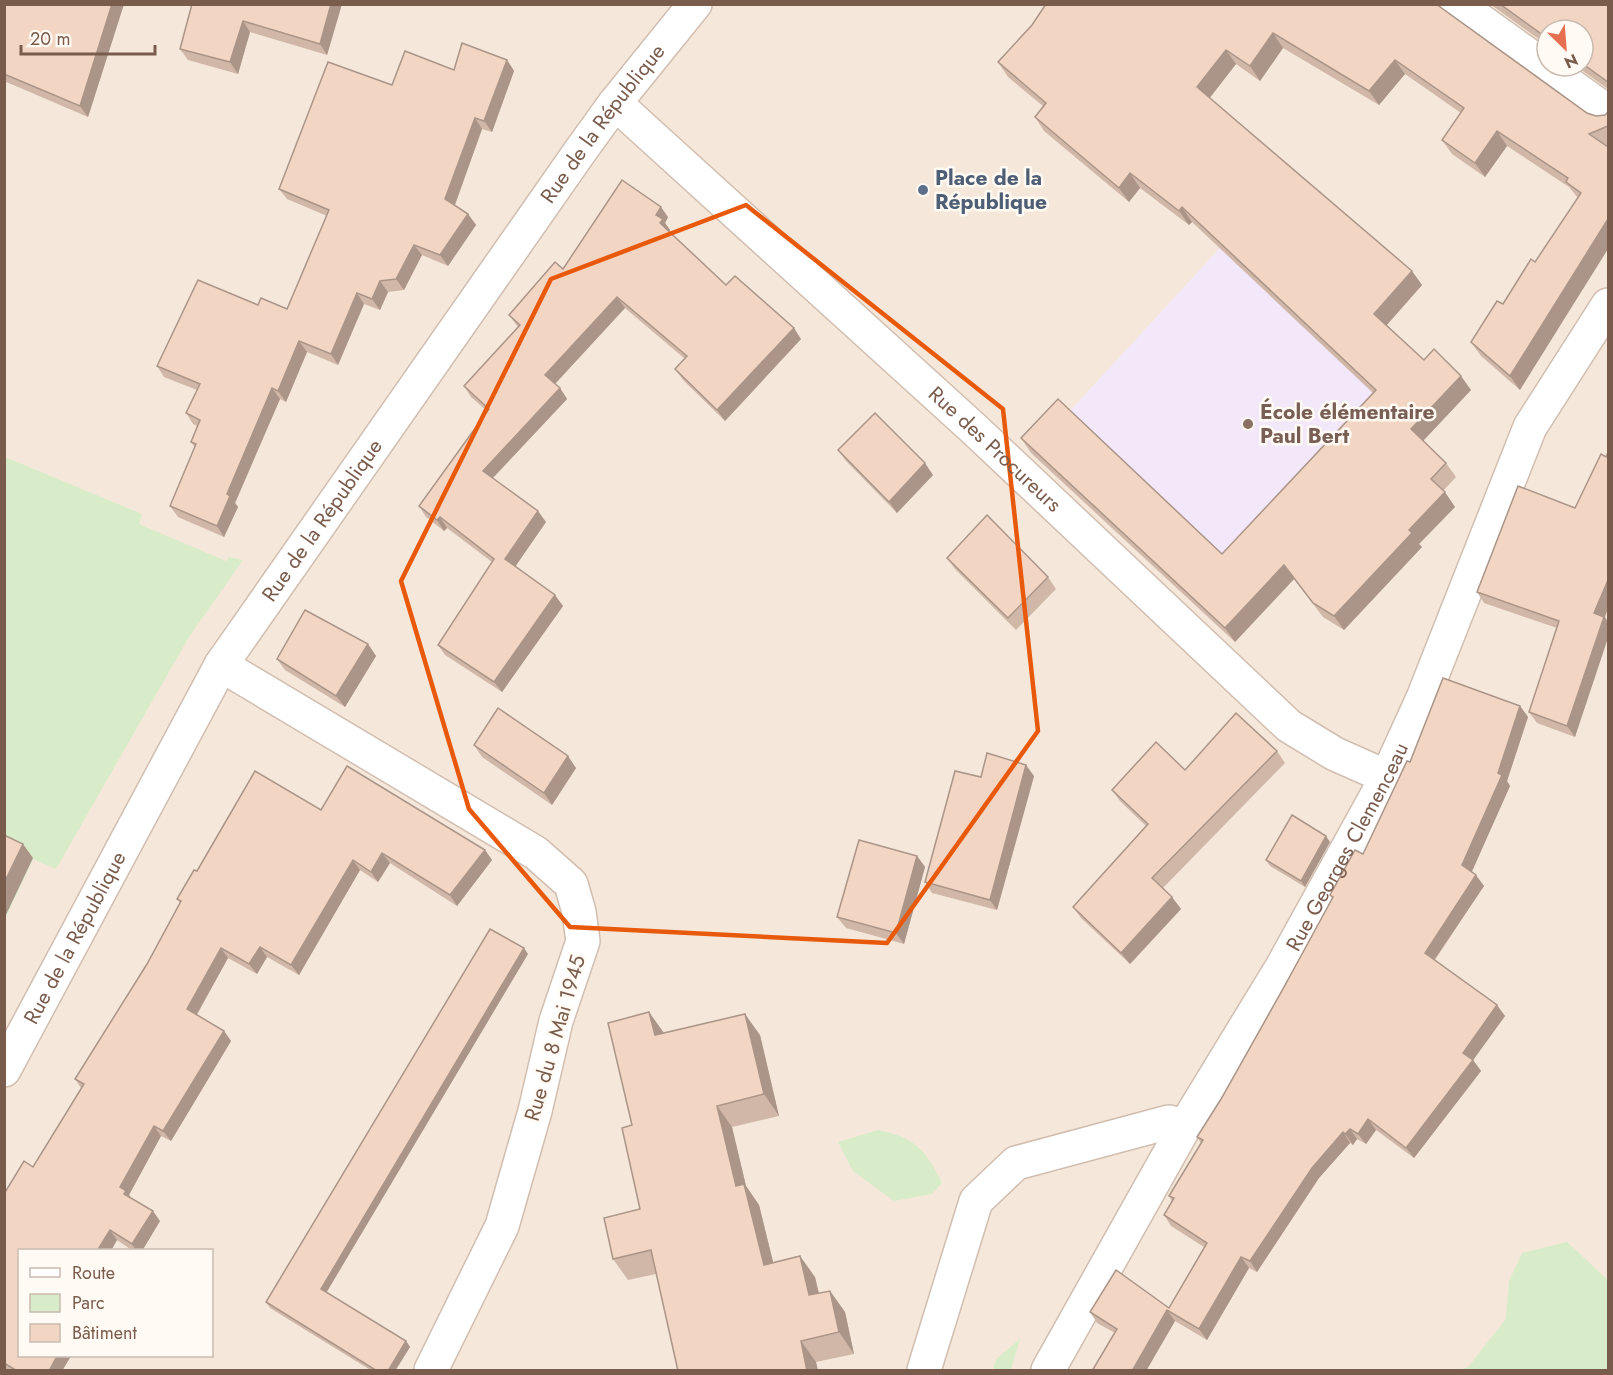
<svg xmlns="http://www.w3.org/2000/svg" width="1613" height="1375" viewBox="0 0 1613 1375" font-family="Jost,sans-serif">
  <rect width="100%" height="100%" fill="#fdf6ec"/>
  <!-- residential -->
  <path fill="#f5e8da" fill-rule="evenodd" d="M5,5h1603v1365h-1603zM1547,30h36v36h-36zM20,1250h192v106h-192z"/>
  <!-- education -->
  <polygon fill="#f3e8fa" points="1274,226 1461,400 1235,642 1068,413 1220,248"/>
  <!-- green -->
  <g fill="#d8ecc9">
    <polygon points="5,457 142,514 139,524 226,561 229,557 243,560 189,637 56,869 33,859 5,919"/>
    <path d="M878,1130c36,7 48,20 64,53l-10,11 -38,7 -41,-30 -15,-29z"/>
    <polygon points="1567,1242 1608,1280 1608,1370 1459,1370 1468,1367 1506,1319 1509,1281 1522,1253"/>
    <polygon points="1020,1339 1011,1370 993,1370 996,1359"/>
  </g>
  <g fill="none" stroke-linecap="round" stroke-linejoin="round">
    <!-- minor casing -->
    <g stroke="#d1beb0" stroke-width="36">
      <g id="minor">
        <polyline points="1457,4 1608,112"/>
        <path id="s1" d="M615,103l358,325 316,298 46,28 52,23"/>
        <polyline points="221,665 536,853 571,884 579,912 583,941 556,1021 535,1111 502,1226 431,1370"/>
        <path id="s2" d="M4,1070l217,-405 360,-515 34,-47 80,-99"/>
        <polyline points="924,1370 976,1201 1016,1163 1169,1122 1185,1126"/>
        <path id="s3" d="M1048,1370l137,-244 97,-159 105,-190 36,-79 107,-271 78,-122"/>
      </g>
    </g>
    <!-- minor -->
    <use href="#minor" stroke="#fff" stroke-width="33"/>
  </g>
  <!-- wall -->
  <g fill="#d1b7a8">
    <polygon points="4,4 124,4 88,117 4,81"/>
    <polygon points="192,4 342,4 327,55 250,32 238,74 188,60 180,49"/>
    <polygon points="1046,4 1439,4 1439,7 1587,113 1596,116 1605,115 1608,112 1608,144 1606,145 1520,390 1481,356 1471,342 1503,304 1535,262 1578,198 1569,187 1507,146 1485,177 1452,154 1442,140 1461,113 1405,74 1379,105 1283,48 1260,81 1236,64 1210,98 1422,285 1387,325 1424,360 1471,390 1423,441 1446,463 1456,477 1443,491 1455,507 1419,544 1422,547 1344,630 1323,617 1294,579 1235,642 1031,453 1021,438 1222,554 1373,393 1192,222 1189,225 1140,188 1129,202 1044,131 1035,117 1043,106 1008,77 998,62 1032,25"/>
    <polygon points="1490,4 1608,4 1608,89 1576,66 1583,66 1583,30 1547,30 1547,45"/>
    <polygon points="507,60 514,71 492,132 482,129 455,205 468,214 476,225 448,266 422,255 404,290 388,292 380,310 364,304 338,365 307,352 286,402 280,399 235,503 238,507 224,537 178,517 170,506 195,448 191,442 197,426 193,424 186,413 197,390 164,377 157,366 258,305 287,309 327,216 287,199 279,189 392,85 454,70"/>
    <polygon points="668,217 665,223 670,230 669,232 726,285 801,339 725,421 683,380 675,369 685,359 625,308 555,384 560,388 567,399 493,478 546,522 515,566 563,606 502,692 445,655 438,645 492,562 447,528 444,531 426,517 419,506 487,411 471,397 464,386 518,327 509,315 563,269"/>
    <polygon points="838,450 933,475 897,513 846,461"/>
    <polygon points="1575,508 1605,617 1575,737 1537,723 1529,712 1557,628 1484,603 1477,592"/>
    <polygon points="947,558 1048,577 1056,589 1016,630 955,569"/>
    <polygon points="368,644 376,656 345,707 285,670 277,659"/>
    <polygon points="1520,706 1528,717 1507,781 1510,786 1471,872 1484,886 1435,960 1505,1016 1473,1060 1481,1071 1414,1158 1376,1130 1366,1144 1357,1139 1353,1145 1350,1143 1319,1178 1257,1272 1249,1268 1207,1340 1175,1321 1146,1371 1092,1371 1115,1333 1097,1323 1090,1312 1169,1308 1204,1247 1171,1226 1164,1215 1172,1201 1169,1196 1201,1143 1197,1137 1221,1099 1332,899 1330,895 1363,854 1410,762"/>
    <polygon points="474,745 576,768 552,805 482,757"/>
    <polygon points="1277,751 1285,763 1163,888 1181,909 1130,964 1081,918 1073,907 1146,826 1120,801 1112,790 1185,770"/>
    <polygon points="1034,776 997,910 932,893 925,882 981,777"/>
    <polygon points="321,810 485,850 492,860 457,906 390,863 378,882 360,870 299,975 267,957 257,974 228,958 197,1015 224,1031 231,1041 171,1141 161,1136 129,1195 131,1198 160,1221 142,1251 133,1251 117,1240 20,1251 71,1356 62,1371 6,1371 4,1370 4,1194 33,1167 81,1088 75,1079 147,964 180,903 177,899 197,871"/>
    <polygon points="1330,842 1305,887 1270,866 1266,860"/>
    <polygon points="917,856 925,867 904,944 846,928 837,917"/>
    <polygon points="528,954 326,1292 406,1341 410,1347 395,1371 372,1371 270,1308 266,1302"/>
    <polygon points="663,1033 760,1035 779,1116 732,1127 746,1186 759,1205 773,1262 815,1277 819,1293 830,1291 845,1312 854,1354 816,1362 818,1371 678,1371 656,1274 628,1280 613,1259 640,1209 632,1125"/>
  </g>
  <!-- shaded-wall -->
  <g fill="#aa9588">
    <polygon points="112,4 124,4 88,117 80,106"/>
    <polygon points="331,4 342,4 327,55 320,44"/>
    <polygon points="243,21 250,32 238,74 230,62"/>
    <polygon points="1273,33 1283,48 1260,81 1250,66"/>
    <polygon points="1226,50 1236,64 1207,101 1197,87"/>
    <polygon points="507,60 514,71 492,132 484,121"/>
    <polygon points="1395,60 1405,74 1379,105 1369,91"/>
    <polygon points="475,118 482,129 453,210 445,199"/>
    <polygon points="1497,131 1507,146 1485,177 1475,163"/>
    <polygon points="1130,173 1140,188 1129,202 1119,188"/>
    <polygon points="661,207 668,217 665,223 670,230 667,234 660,223 656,215"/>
    <polygon points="1182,207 1192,222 1189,225 1179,211"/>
    <polygon points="468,214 476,225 448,266 440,255"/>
    <polygon points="1608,219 1608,249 1520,390 1510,376"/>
    <polygon points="414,245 422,255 404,290 396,279"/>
    <polygon points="1412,271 1422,285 1384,328 1374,314"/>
    <polygon points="380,281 388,292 380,310 372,299"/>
    <polygon points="357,293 364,304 338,365 331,354"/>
    <polygon points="617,297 625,308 553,386 545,375"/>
    <polygon points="794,328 801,339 725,421 717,410"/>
    <polygon points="299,341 307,352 286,402 278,391"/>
    <polygon points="1461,376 1471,390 1421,443 1411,429"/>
    <polygon points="272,388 280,399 235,503 238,507 224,537 217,526 227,494"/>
    <polygon points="560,388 567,399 490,481 483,471"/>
    <polygon points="925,463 933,475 897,513 889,502"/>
    <polygon points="1445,492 1455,507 1419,544 1422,547 1344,630 1334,616 1409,530"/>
    <polygon points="538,511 546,522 513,570 505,559"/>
    <polygon points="440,517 447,528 444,531 437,520"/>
    <polygon points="1284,565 1294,579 1235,642 1225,628"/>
    <polygon points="1608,580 1608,608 1605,617 1608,622 1608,638 1575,737 1567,726 1594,613"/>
    <polygon points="555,595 563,606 502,692 494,682"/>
    <polygon points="368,644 376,656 345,707 336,696"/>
    <polygon points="1520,706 1528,717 1507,781 1510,786 1470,876 1462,865 1498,773"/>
    <polygon points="568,756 576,768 552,805 544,793"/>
    <polygon points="1026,765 1034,776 997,910 990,900"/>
    <polygon points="1326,836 1330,842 1305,887 1301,881"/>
    <polygon points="23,844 33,858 4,919 4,883"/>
    <polygon points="485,850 492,860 457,906 450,895"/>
    <polygon points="382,853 390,863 378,882 371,872"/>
    <polygon points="917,856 925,867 904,944 896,933"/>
    <polygon points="353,860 360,870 299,975 291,965"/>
    <polygon points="1476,875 1484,886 1432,963 1425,953"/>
    <polygon points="1172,897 1181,909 1130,964 1121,953"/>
    <polygon points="260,947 267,957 257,974 249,964"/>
    <polygon points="221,948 228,958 194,1019 187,1009"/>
    <polygon points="524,948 528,954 325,1295 321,1289"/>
    <polygon points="1497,1005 1505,1016 1471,1063 1463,1053"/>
    <polygon points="649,1012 664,1033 655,1035"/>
    <polygon points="745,1014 760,1035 779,1116 764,1094"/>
    <polygon points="224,1031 231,1041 171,1141 163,1131"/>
    <polygon points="1473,1060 1481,1071 1414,1158 1406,1148"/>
    <polygon points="717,1106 732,1127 746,1186 759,1205 779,1286 764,1265 736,1186"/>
    <polygon points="1368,1119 1376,1130 1366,1144 1358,1134"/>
    <polygon points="154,1126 161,1136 129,1195 133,1201 131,1204 120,1187"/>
    <polygon points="1350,1129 1357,1139 1353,1145 1345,1134"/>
    <polygon points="1343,1132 1350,1143 1319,1178 1257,1272 1250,1261 1312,1168"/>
    <polygon points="153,1211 160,1221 142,1251 136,1251 132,1244"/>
    <polygon points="110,1230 117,1240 111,1251 97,1251"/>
    <polygon points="800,1256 815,1277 824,1317 809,1295"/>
    <polygon points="1241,1257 1249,1268 1207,1340 1199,1329"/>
    <polygon points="830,1291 845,1312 854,1354 839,1332"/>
    <polygon points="1167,1310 1175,1321 1146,1371 1132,1371"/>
    <polygon points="406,1341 410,1347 395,1371 388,1371"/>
    <polygon points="801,1341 816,1362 818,1371 807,1371"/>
    <polygon points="57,1356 71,1356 62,1371 49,1371"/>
  </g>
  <!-- building -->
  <g fill="#f3d5c3" stroke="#aa9588" stroke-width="1.5">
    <polygon points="4,4 112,4 80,106 4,74"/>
    <polygon points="192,4 331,4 320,44 243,21 230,62 180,49"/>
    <polygon points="1046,4 1436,4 1587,113 1596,116 1605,115 1608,112 1608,126 1589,134 1608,147 1608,219 1510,376 1471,342 1497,301 1503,304 1531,259 1535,262 1581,193 1566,182 1568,178 1497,131 1475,163 1442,140 1464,108 1395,60 1369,91 1273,33 1250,66 1226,50 1197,87 1412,271 1374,314 1424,360 1434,349 1461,376 1411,429 1446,463 1431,479 1445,492 1409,530 1412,533 1334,616 1313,603 1284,565 1225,628 1021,438 1058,399 1222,554 1376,390 1182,207 1179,211 1130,173 1119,188 1035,117 1046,103 998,62 1032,25"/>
    <polygon points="1500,4 1608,4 1608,82 1583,64 1583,30 1547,30 1547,38"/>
    <polygon points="462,43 507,60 484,121 475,118 445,199 468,214 440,255 414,245 396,279 380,281 372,299 357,293 331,354 299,341 278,391 272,388 227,494 230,496 217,526 170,506 196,444 191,442 200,420 186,413 200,384 157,366 198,280 258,305 261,298 287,309 329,210 279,189 328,62 392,85 405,51 454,70"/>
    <polygon points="622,180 661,207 656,215 663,219 660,223 726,285 735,276 794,328 717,410 675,369 687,356 617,297 545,375 560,388 483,471 538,511 505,559 555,595 494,682 438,645 494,559 440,517 437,520 419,506 489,409 464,386 520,325 509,315 555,262 563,269"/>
    <polygon points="875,413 925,463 889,502 838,450"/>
    <polygon points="1608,452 1608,580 1594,613 1604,617 1567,726 1529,712 1559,621 1477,592 1518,486 1575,508 1601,454 1606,457"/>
    <polygon points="987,515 1048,577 1008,618 947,558"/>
    <polygon points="305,610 368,644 336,696 277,659"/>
    <polygon points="1443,678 1520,706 1498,773 1502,775 1462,865 1476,875 1425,953 1497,1005 1463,1053 1473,1060 1406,1148 1368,1119 1358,1134 1350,1129 1345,1134 1343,1132 1312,1168 1250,1261 1241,1257 1199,1329 1167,1310 1132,1371 1092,1371 1117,1329 1090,1312 1116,1270 1169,1308 1207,1243 1164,1215 1174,1198 1169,1196 1203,1140 1197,1137 1221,1099 1283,989 1333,897 1330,895 1355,850 1363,854 1407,761 1410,762"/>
    <polygon points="498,708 568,756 544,793 474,745"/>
    <polygon points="1236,713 1277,751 1152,878 1172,897 1121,953 1073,907 1148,824 1112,790 1156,742 1185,770"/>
    <polygon points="987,753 1026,765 990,900 925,882 955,771 981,777"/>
    <polygon points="347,766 485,850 450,895 382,853 371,872 353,860 291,965 260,947 249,964 221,948 187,1009 224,1031 163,1131 154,1126 120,1187 126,1191 124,1194 153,1211 132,1244 110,1230 97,1251 20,1251 20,1356 57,1356 49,1371 17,1371 4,1363 4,1194 24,1161 33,1167 84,1084 75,1079 147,964 181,901 177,899 194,870 197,871 255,771 321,810"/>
    <polygon points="1292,815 1326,836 1301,881 1266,860"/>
    <polygon points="4,835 23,844 4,883"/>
    <polygon points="859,840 917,856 896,933 837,917"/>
    <polygon points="490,929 524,948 321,1289 406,1341 388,1371 377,1371 266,1302"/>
    <polygon points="649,1012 655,1035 745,1014 764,1094 717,1106 736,1186 744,1184 764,1265 800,1256 809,1295 830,1291 839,1332 801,1341 807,1371 678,1371 651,1250 613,1259 604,1218 640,1209 622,1128 632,1125 608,1023"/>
  </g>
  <!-- marked area -->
  <path fill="none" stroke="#e8590c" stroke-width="4.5" stroke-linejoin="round" d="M746,205l257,204 35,322 -151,212 -317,-16 -101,-118 -68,-228 150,-302z"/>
  <!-- markers -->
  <circle fill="#5c6f8a" stroke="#fffaf3" stroke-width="2" cx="923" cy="190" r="6"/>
  <circle fill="#8d6e63" stroke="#fffaf3" stroke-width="2" cx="1248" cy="424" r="6"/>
  <g text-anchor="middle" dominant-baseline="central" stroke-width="5" stroke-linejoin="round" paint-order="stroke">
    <!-- street labels -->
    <g font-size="21" fill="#7a5c4d" stroke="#fffaf3">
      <text stroke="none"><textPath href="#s2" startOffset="1122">Rue de la République</textPath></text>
      <text stroke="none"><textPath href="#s1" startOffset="514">Rue des Procureurs</textPath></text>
      <text stroke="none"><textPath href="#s2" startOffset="636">Rue de la République</textPath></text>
      <text stroke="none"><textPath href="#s3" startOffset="603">Rue Georges Clemenceau</textPath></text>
      <text stroke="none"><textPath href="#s2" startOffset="150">Rue de la République</textPath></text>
      <text transform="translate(555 1038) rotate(-74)">Rue du 8 Mai 1945</text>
    </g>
    <!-- service labels -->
    <g font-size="21" font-weight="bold" fill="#4e5e75" stroke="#fffaf3" text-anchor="start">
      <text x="935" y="178">Place de la<tspan x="935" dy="24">République</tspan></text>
    </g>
    <!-- education labels -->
    <g font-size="21" font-weight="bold" fill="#785e54" stroke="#fffaf3" text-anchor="start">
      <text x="1260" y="412">École élémentaire<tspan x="1260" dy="24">Paul Bert</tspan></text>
    </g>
  </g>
  <!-- border -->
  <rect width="1613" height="1375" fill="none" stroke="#7a5c4d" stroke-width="12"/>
  <!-- legend -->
  <rect x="18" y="1249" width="195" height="108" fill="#fffaf3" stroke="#cabbb1" stroke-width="1.5"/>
  <rect x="30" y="1268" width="30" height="9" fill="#ffffff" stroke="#cabbb1" stroke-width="1.5"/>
  <text x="72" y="1279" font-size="18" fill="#7a5c4d">Route</text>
  <rect x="30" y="1294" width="30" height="18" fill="#d8ecc9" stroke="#cabbb1" stroke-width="1.5"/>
  <text x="72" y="1309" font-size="18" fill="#7a5c4d">Parc</text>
  <rect x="30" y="1324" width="30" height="18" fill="#f3d5c3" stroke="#cabbb1" stroke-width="1.5"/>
  <text x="72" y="1339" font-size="18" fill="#7a5c4d">Bâtiment</text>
  <!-- north arrow -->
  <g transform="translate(1565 48) rotate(155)"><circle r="28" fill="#fffaf3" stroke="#cabbb1" stroke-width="1.5"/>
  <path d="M0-4.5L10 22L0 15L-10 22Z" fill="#e76f51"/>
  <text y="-9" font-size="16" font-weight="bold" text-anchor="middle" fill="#7a5c4d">N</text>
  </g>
  <!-- scale -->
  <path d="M21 45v9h134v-9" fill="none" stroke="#7a5c4d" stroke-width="3"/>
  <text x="30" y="45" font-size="18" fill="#7a5c4d" stroke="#fffaf3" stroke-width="4.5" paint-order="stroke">20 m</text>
</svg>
